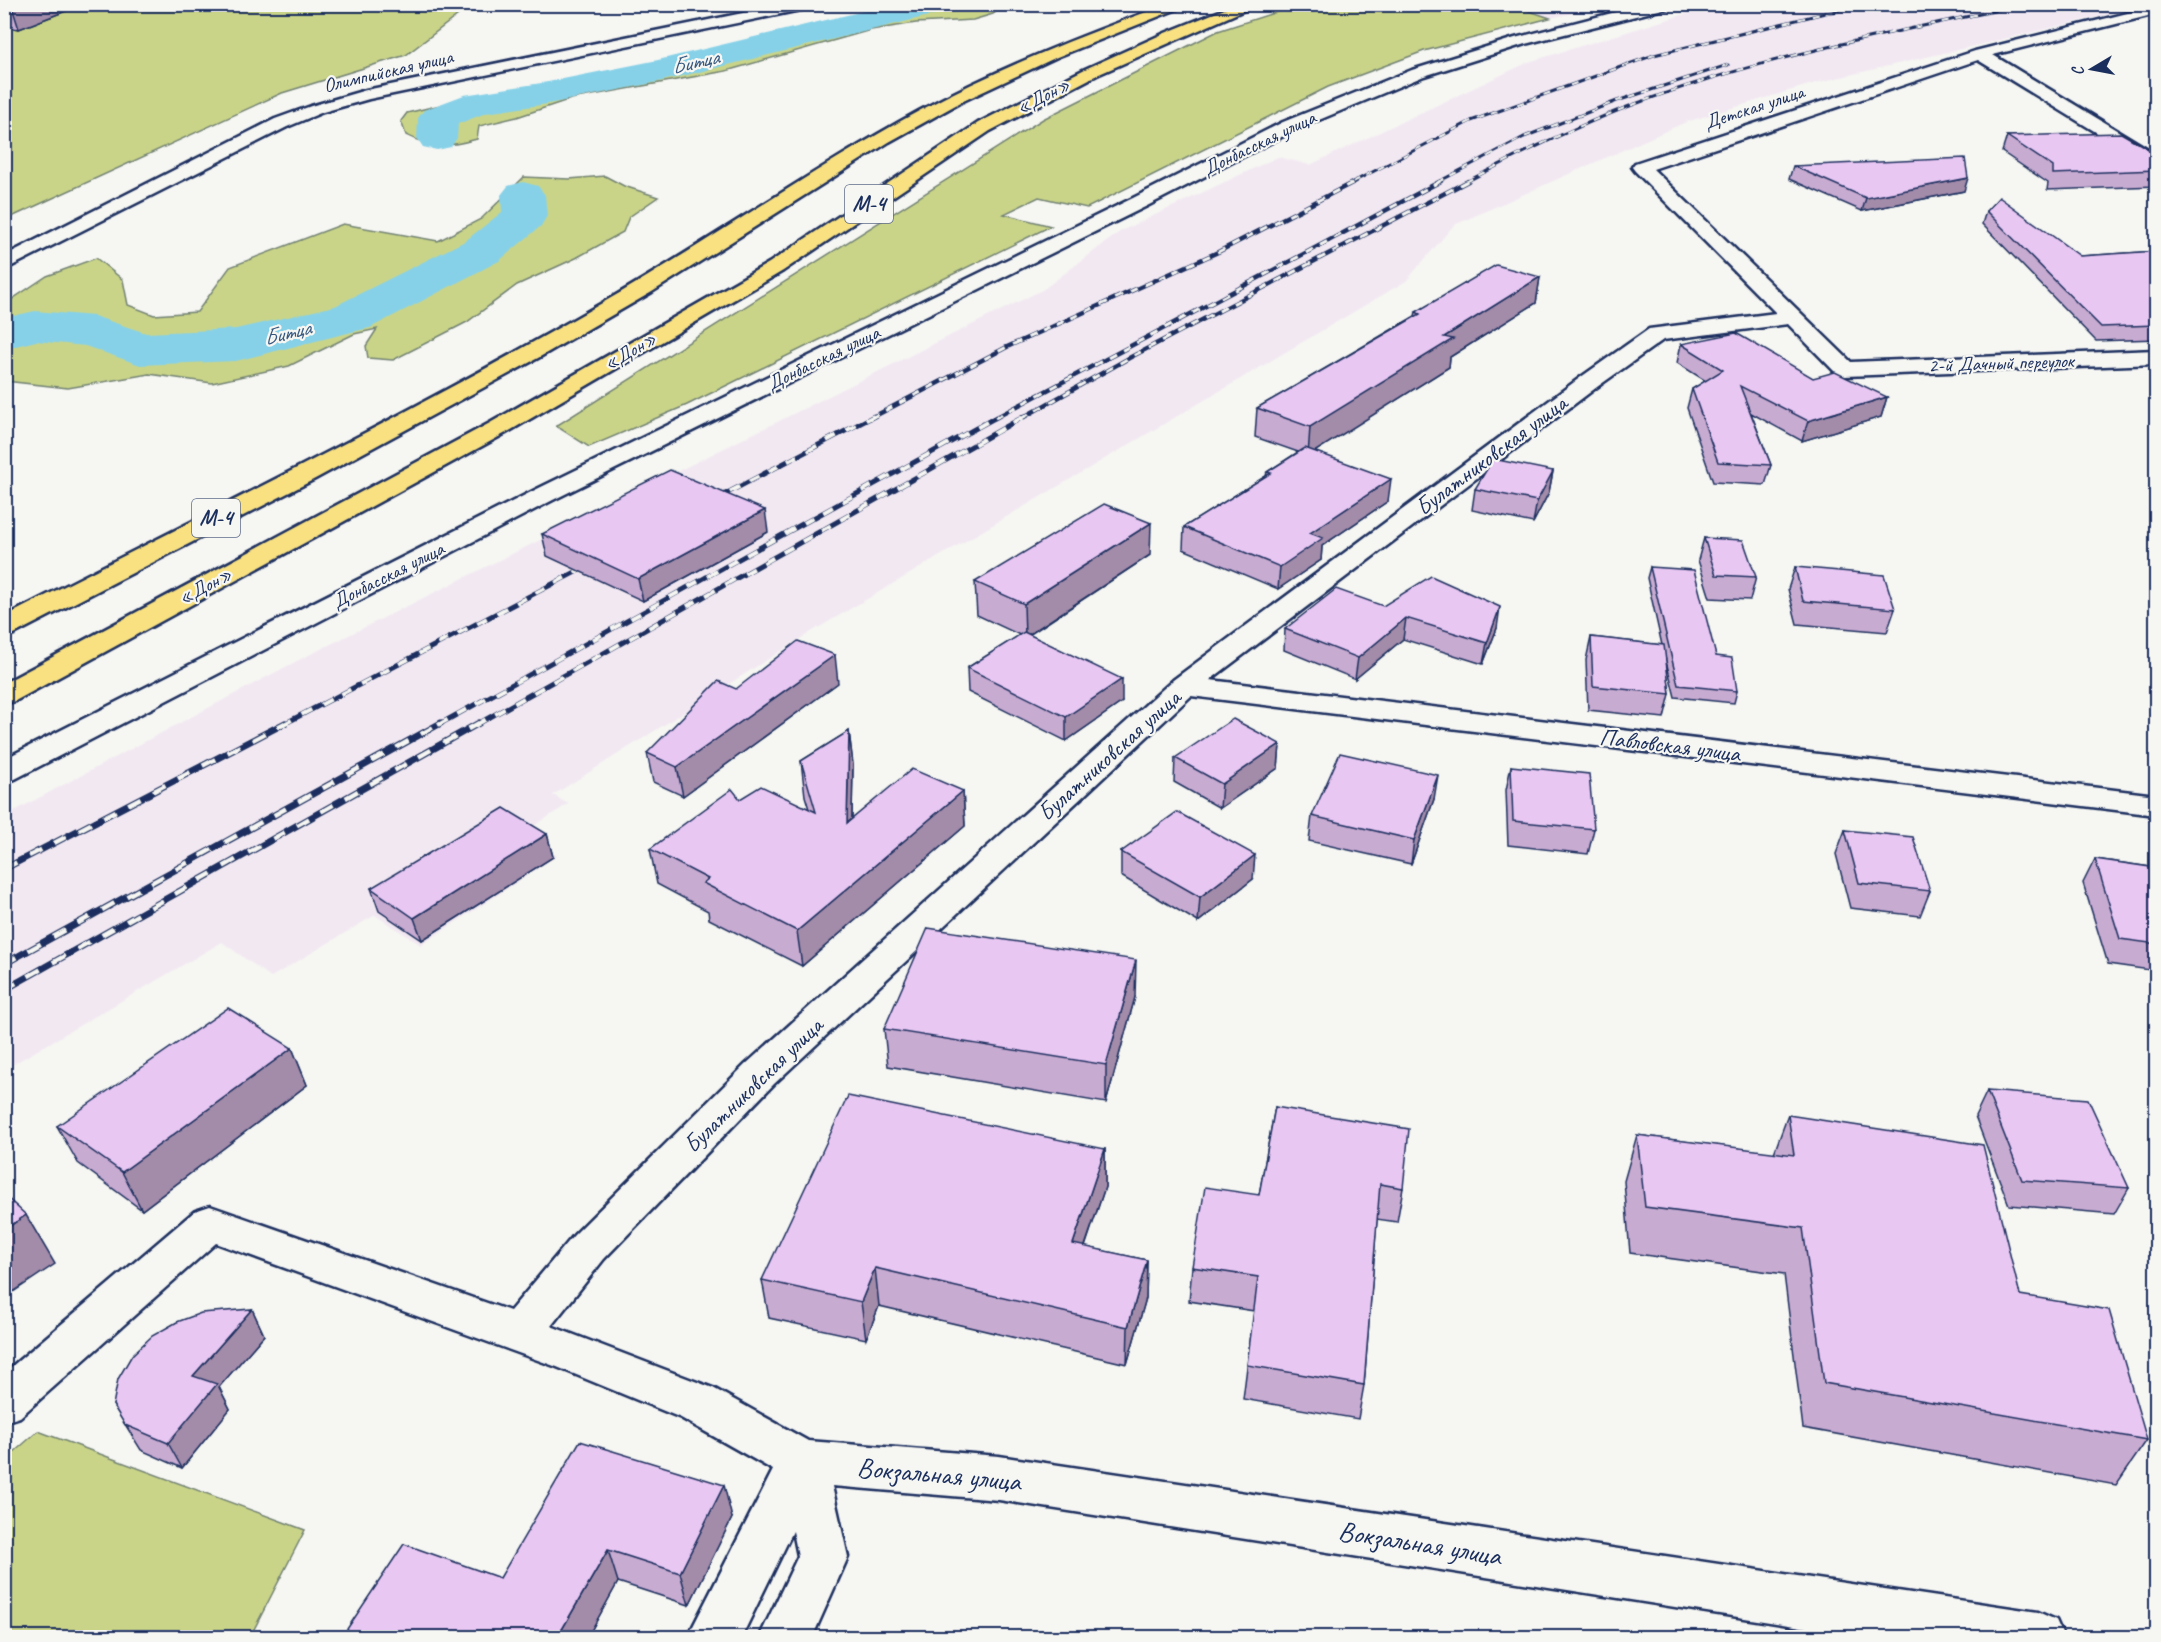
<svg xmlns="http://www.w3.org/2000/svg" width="2161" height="1642" viewBox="0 0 2161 1642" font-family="Caveat,sans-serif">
  <rect width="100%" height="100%" fill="#f6f6f2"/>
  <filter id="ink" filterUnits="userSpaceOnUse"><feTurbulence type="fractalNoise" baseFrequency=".0167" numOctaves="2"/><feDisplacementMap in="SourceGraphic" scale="12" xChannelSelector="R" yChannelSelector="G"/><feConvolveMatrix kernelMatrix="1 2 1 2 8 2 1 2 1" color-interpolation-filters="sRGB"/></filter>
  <g filter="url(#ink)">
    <!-- built -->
    <g fill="#f2e8f2">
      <polygon points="1509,5 1612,5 1550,18"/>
      <polygon points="1715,5 2149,5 1815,83 1686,122 1454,225 1406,281 811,632 553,795 568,804 521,834 557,856 421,945 375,915 271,977 222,942 5,1069 5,816 297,661 1044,289 1121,231 1278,157 1310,165 1529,62"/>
    </g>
    <!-- green -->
    <g fill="#c9d488" stroke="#728273" stroke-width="1.5">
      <polygon points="149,4 471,5 406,55 282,93 5,220 4,5 50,5 124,10"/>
      <path d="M906,5h99l-12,9 -20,6 -57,3 -45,7 -145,41 -155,28 -54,18 -38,9 -2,13c-29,8 -43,10 -71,-4l-5,-14 6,-8 50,-12 72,-8 57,-12 66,-17 127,-26 126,-31z"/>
      <polygon points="1298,5 1509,4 1550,18 1424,51 1328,87 1087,208 1039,197 1004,214 1051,226 687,405 589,447 556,426 1043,119 1218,31"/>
      <polygon points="605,176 624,186 658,197 629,217 623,232 576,258 517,285 467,322 393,360 368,358 366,346 377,329 354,334 289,366 212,383 149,374 68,388 5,381 5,304 47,276 96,258 123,280 128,305 154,315 197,312 230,267 343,224 438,241 481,219 524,177 569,179"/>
      <polygon points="38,1431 305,1530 250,1637 5,1637 5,1460"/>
    </g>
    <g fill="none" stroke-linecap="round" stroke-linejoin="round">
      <!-- river -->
      <g fill="#87d1e8" fill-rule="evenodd">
        <polygon points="893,4 953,4 949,11 658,82 548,104 486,113 458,124 457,138 451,147 437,150 423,147 417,138 418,118 424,110 464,95 548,82 658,60"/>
        <polygon points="523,182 538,186 545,195 547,216 541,226 499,261 370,328 352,332 236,361 140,365 85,346 36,341 4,349 4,318 35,311 94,316 146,333 236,329 335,306 465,241 502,212 501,195 508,186"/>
      </g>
      <!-- minor casing -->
      <g stroke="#1b2f5e" stroke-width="5">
        <g id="minor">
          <polygon points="787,4 817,4 810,8 369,99 323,112 287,127 4,270 4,256 275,119 311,106 366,90"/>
          <polygon points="1647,4 1673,4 1671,7 1525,44 1424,76 1295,130 1147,206 553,500 15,779 4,782 4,759 535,490 1133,198 1283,122 1412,70 1515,38"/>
          <polygon points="2156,6 2156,14 1993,55 2156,154 2156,166 2150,165 1978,60 1653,169 1851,362 2156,350 2156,364 1845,376 1837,374 1788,324 1663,340 1597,387 1210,680 2156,795 2156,815 1191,696 774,1084 604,1259 551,1326 713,1388 808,1441 999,1456 2038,1612 2056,1620 2064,1638 1871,1638 999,1500 832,1486 848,1557 812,1638 759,1638 798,1556 793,1531 741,1638 687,1638 773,1470 681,1418 557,1367 216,1243 20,1417 4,1422 4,1373 195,1211 210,1206 510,1311 574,1235 746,1064 1173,680 1581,377 1649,329 1776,313 1635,171 1632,167 1635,163 1975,51"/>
        </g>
      </g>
      <!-- highway casing -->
      <g stroke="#1b2f5e" stroke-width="5">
        <g id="highway">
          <path d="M1168,4h22l-133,53 -96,45 -72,40 -237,150 -114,66 -223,121 -301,155 -10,2v-19c199,-102 399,-199 593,-311 109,-62 212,-135 322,-195 80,-43 164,-76 249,-107z"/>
          <polygon points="1237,4 1258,4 1097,75 990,131 783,271 506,433 15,701 4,704 4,683 490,423 769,263 978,123 1085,69 1165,33"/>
        </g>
      </g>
      <!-- minor -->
      <use href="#minor" fill="#f6f6f2" fill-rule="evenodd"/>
      <!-- highway -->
      <use href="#highway" fill="#f9e181" fill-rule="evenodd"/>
      <!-- rail-far3 casing -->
      <g stroke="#1b2f5e" stroke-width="3">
        <g id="rail-far3">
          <polyline points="1353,182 1471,121 1654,55 1825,13 1877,4"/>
          <polyline points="1438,182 1524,137 1617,101 1728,65"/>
          <path d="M1466,182c55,-29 110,-56 169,-78 126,-47 261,-72 392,-100"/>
        </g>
      </g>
      <!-- rail-far2 casing -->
      <g stroke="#1b2f5e" stroke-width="4.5">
        <g id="rail-far2">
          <polyline points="871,418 1007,347 1218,252 1356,181"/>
          <polyline points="995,418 1441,181"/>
          <polyline points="1022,418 1129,358 1468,181"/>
        </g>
      </g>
      <!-- rail-far1 casing -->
      <g stroke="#1b2f5e" stroke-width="5">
        <g id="rail-far1">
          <polyline points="710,502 874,416"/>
          <polyline points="282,725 593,563"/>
          <polyline points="438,725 998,416"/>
          <polyline points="476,725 1025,416"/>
        </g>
      </g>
      <!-- rail casing -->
      <g stroke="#1b2f5e" stroke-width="7">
        <g id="rail">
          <polyline points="4,869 285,723"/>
          <polyline points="4,964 441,723"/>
          <polyline points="4,990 479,723"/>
        </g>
      </g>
      <!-- rail-far3 -->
      <use href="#rail-far3" stroke="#f6f6f2" stroke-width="2" stroke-dasharray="7" stroke-linecap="butt"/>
      <!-- rail-far2 -->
      <use href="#rail-far2" stroke="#f6f6f2" stroke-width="3" stroke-dasharray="8" stroke-linecap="butt"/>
      <!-- rail-far1 -->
      <use href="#rail-far1" stroke="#f6f6f2" stroke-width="4" stroke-dasharray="11" stroke-linecap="butt"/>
      <!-- rail -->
      <use href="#rail" stroke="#f6f6f2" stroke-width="4.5" stroke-dasharray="14" stroke-linecap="butt"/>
    </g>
    <!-- wall -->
    <g fill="#c8abd1" stroke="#1b2f5e" stroke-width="1.5">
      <polygon points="4,4 111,4 96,11 71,9 19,29 4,27"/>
      <polygon points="2007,136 2157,154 2157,186 2047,190 2048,183 2002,152"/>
      <polygon points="1793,166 1964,191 1862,211 1789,179"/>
      <polygon points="1986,211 2080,256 2157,251 2157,339 2096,341 1982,224"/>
      <polygon points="1540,277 1536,303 1450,357 1449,367 1314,451 1388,501 1322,546 1321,560 1278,589 1183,549 1184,527 1266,476 1267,472 1298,452 1255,437 1257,408 1415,316 1416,312"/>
      <polygon points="1681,344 1813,378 1887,397 1881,417 1802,441 1751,413 1771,465 1765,485 1713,482 1687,408 1692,389 1706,381 1677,363"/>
      <polygon points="1553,471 1549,492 1533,523 1472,510 1475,489"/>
      <polygon points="768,532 643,601 547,556 542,534"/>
      <polygon points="1704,538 1756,577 1750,600 1710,598 1698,560"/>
      <polygon points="1150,555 1029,635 1122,702 1066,741 968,692 967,668 1020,635 977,615 975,582"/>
      <polygon points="1650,567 1716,656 1737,691 1734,703 1675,697 1665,657 1670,694 1664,718 1588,710 1586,660 1591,637 1662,645 1647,578"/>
      <polygon points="1795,567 1895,609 1887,632 1797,624 1788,589"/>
      <polygon points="1383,606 1497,628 1483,664 1403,639 1355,679 1284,650 1285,629"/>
      <polygon points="838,683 683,796 653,782 647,753"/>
      <polygon points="849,731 853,765 852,819 963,791 965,826 802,966 709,919 708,911 657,884 650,849 740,799 809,809 805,796 801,761"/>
      <polygon points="1280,744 1278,768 1220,808 1174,782 1175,758"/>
      <polygon points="1511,766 1594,829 1588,854 1508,845 1506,790"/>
      <polygon points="1434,799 1411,864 1309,841 1312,816"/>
      <polygon points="1845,830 1930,891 1920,916 1850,908 1836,854"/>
      <polygon points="547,834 553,857 422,940 379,911 371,888"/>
      <polygon points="1121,852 1253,879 1198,922 1121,876"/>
      <polygon points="2095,859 2157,868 2157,971 2108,964 2083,883"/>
      <polygon points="1135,997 1106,1103 888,1066 884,1029"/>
      <polygon points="292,1048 307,1085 142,1210 78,1163 57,1126"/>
      <polygon points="1987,1091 2129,1188 2114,1214 2009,1205 1975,1116"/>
      <polygon points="1275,1107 1403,1188 1397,1222 1377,1219 1364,1385 1358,1419 1243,1399 1254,1311 1189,1301 1192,1267 1259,1195"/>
      <polygon points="1788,1115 2020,1295 2147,1440 2116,1485 1803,1428 1784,1274 1630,1253 1624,1181 1637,1135 1774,1153"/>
      <polygon points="1105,1149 1105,1187 1085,1247 1147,1260 1146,1298 1127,1364 879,1306 866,1339 769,1318 762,1280"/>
      <polygon points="252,1309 264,1335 219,1387 230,1409 182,1468 141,1450 113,1405"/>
      <polygon points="732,1518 689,1605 618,1582 587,1638 341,1638 500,1578"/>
    </g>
    <!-- shaded-wall -->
    <g fill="#a38baa" stroke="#1b2f5e" stroke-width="1.5">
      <polygon points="11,4 69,4 71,9 19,29"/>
      <polygon points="94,4 111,4 96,11"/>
      <polygon points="1968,178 1964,191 1862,211 1866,198"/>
      <polygon points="1540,277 1536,303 1450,357 1449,367 1308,456 1310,427 1444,337"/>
      <polygon points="1887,397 1881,417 1802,441 1808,421"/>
      <polygon points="1553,471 1549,492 1533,523 1537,501"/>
      <polygon points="1391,479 1388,501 1322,546 1321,560 1278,589 1280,567 1310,533"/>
      <polygon points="765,510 768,532 643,601 638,579"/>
      <polygon points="1151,523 1150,555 1025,637 1024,604"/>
      <polygon points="1500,607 1497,628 1483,664 1487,643"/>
      <polygon points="1406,618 1403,639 1355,679 1358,658"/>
      <polygon points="835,655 838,683 683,796 677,767"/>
      <polygon points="1122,679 1122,702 1066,741 1066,717"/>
      <polygon points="849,731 853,765 851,857 847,823"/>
      <polygon points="1280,744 1278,768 1220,808 1222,784"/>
      <polygon points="1438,775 1434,799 1411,864 1414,840"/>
      <polygon points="963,791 965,826 802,966 797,931"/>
      <polygon points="547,834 553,857 422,940 414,918"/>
      <polygon points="1255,855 1253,879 1198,922 1200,897"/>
      <polygon points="1136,960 1135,997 1106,1103 1106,1065"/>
      <polygon points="292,1048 307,1085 142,1210 122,1172"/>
      <polygon points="1105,1149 1105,1187 1073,1281 1073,1244"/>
      <polygon points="26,1215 55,1264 4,1298 4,1230"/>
      <polygon points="1147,1260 1146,1298 1127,1364 1128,1327"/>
      <polygon points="875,1268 879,1306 866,1339 861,1302"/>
      <polygon points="252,1309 264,1335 219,1387 230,1409 182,1468 168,1443 193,1376"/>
      <polygon points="724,1485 732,1518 689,1605 680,1573"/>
      <polygon points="608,1550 618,1582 587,1638 557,1638"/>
    </g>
    <!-- building -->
    <g fill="#e9c7f3" stroke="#1b2f5e" stroke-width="1.5">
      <polygon points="2121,133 2157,154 2157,170 2053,174 2053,167 2007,136"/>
      <polygon points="1965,158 1968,178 1866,198 1793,166"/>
      <polygon points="1999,197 2080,256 2157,251 2157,325 2101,327 1986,211"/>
      <polygon points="1496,265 1540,277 1444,337 1453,339 1310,427 1257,408 1420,314 1416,312"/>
      <polygon points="1736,333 1813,378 1835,372 1887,397 1808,421 1740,386 1771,465 1718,462 1692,389 1723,370 1681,344"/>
      <polygon points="1305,448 1391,479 1310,533 1323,538 1280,567 1184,527 1271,473 1267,472"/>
      <polygon points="1493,459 1553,471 1537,501 1475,489"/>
      <polygon points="670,470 765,510 638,579 542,534"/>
      <polygon points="1104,504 1151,523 1024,604 975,582"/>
      <polygon points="1704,538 1743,540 1756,577 1716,575"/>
      <polygon points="1650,567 1694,570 1716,656 1732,658 1737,691 1678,685"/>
      <polygon points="1795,567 1884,575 1895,609 1803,601"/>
      <polygon points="1431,576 1500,607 1487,643 1406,618 1358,658 1285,629 1336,589 1383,606"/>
      <polygon points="1024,632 1122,679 1066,717 967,668"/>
      <polygon points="1591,637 1664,645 1670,694 1593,686"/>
      <polygon points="798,641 835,655 677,767 647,753 718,681 736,689"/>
      <polygon points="1233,719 1280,744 1222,784 1175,758"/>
      <polygon points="849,731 847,823 912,769 963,791 797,931 703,883 708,879 650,849 732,789 740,799 761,786 816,812 801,761"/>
      <polygon points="1340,753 1438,775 1414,840 1312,816"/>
      <polygon points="1511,766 1589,774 1594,829 1513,821"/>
      <polygon points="504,808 547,834 414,918 371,888"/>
      <polygon points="1177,812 1255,855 1200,897 1121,852"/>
      <polygon points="1845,830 1913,837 1930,891 1859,883"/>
      <polygon points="2095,859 2157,868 2157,944 2120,939"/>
      <polygon points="928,928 1136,960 1106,1065 884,1029"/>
      <polygon points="228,1008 292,1048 122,1172 57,1126"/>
      <polygon points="1987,1091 2088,1099 2129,1188 2022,1180"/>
      <polygon points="848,1096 1105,1149 1073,1244 1147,1260 1128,1327 875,1268 861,1302 762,1280"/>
      <polygon points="1275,1107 1409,1129 1403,1188 1380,1184 1364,1385 1247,1365 1258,1277 1192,1267 1205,1187 1259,1195"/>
      <polygon points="1788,1115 1983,1145 2020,1295 2109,1310 2147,1440 1824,1383 1803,1228 1645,1207 1637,1135 1794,1155"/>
      <polygon points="4,1195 26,1215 4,1230"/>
      <polygon points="252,1309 193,1376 217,1384 168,1443 125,1425 113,1405 118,1379 132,1355 152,1336 177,1322 201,1313"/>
      <polygon points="580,1441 724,1485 680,1573 608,1550 557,1638 341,1638 404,1544 500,1578"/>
    </g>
  </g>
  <g text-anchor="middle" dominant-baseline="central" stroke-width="4.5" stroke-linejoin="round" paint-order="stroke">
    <!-- far-street labels -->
    <g font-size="20" fill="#1b2f5e" stroke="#f6f6f2">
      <text transform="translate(388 71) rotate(-13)">Олимпийская улица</text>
      <text transform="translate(1043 96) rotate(-27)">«Дон»</text>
      <text transform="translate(1754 107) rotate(-18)">Детская улица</text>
      <text transform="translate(1259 143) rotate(-26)">Донбасская улица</text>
      <text transform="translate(630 351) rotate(-30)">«Дон»</text>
      <text transform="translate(823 358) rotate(-26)">Донбасская улица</text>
      <text transform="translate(2001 363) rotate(-2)">2-й Дачный переулок</text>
      <text transform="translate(388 575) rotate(-27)">Донбасская улица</text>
      <text transform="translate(205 586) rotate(-28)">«Дон»</text>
    </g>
    <!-- far-water labels -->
    <g font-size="22" font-style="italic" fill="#365880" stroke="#f6f6f2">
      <text transform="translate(695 62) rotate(-13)">Битца</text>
      <text transform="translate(287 333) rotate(-14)">Битца</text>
    </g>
    <!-- shield labels -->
    <g fill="#f6f6f2" stroke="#5d6b8a" stroke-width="1.5">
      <rect x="845" y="185" width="48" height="38" rx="4.5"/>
      <rect x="192" y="499" width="48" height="38" rx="4.5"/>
    </g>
    <g font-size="22" font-weight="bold" fill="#1b2f5e">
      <text x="869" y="204">М-4</text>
      <text x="216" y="518">М-4</text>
    </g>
    <!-- street labels -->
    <g font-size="24" fill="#1b2f5e" stroke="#f6f6f2">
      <text transform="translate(1491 455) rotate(-37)">Булатниковская улица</text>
      <text transform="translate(1670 745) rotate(7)">Павловская улица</text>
      <text transform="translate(1109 755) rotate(-42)">Булатниковская улица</text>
      <text transform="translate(753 1085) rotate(-44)">Булатниковская улица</text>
    </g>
    <!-- near-street labels -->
    <g font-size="28" fill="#1b2f5e" stroke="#f6f6f2">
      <text transform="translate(939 1474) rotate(5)">Вокзальная улица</text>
      <text transform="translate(1420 1543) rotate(9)">Вокзальная улица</text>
    </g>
  </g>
  <!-- margin -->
  <rect width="2161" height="1642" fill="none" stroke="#f6f6f2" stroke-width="24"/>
  <rect x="12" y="12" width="2137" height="1618" fill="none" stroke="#1b2f5e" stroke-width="2" filter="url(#ink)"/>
  <!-- north arrow -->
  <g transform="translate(2092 69) rotate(260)" stroke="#f6f6f2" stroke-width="4.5" paint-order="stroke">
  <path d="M0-4.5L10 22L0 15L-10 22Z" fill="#1b2f5e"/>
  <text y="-9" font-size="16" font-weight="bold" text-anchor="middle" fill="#1b2f5e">С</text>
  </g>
</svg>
